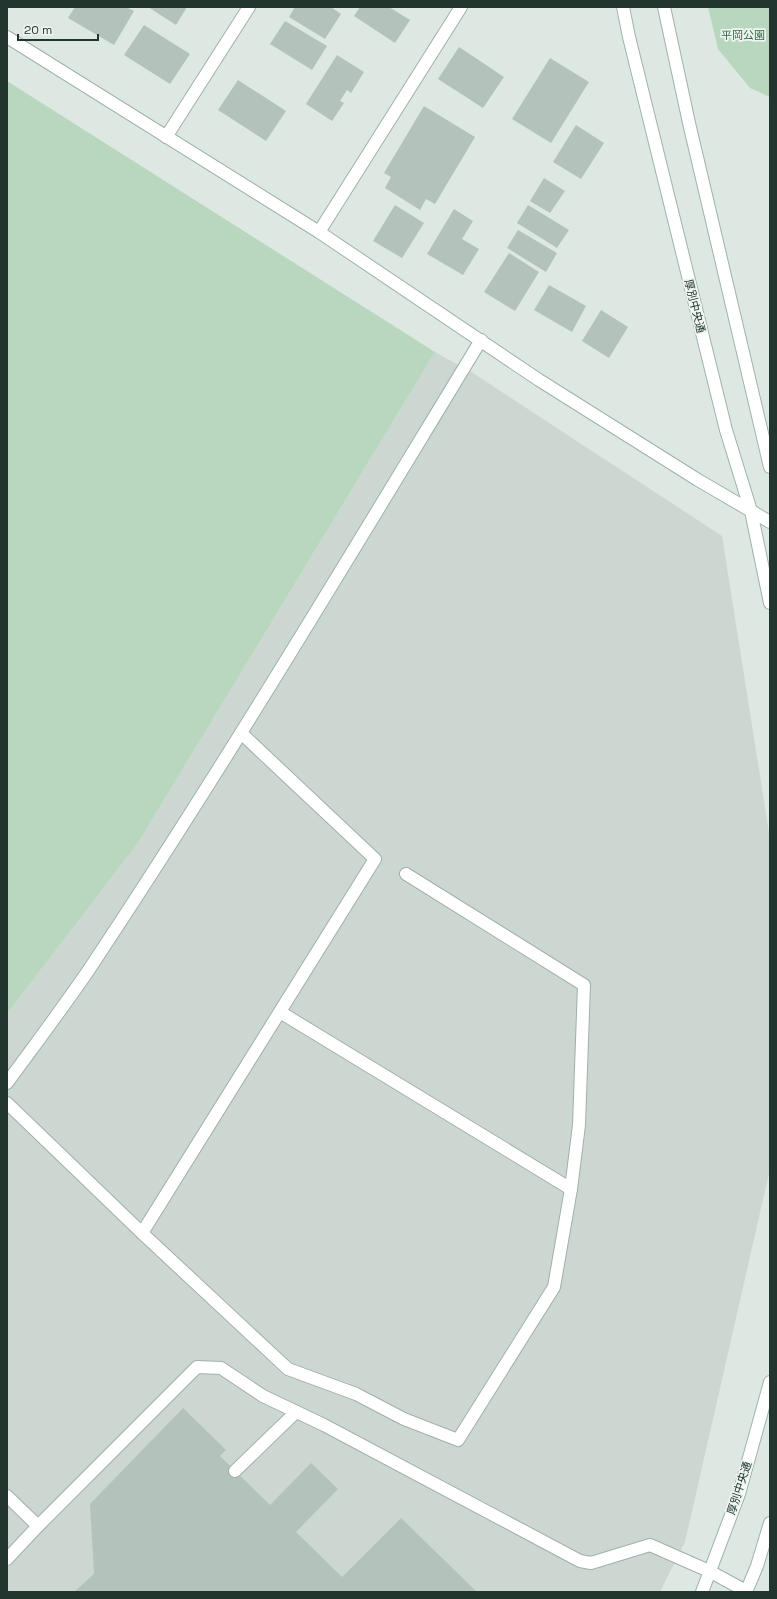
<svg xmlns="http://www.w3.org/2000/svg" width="777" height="1599" viewBox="0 0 777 1599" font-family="'Space Grotesk','Noto Sans JP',sans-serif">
  <rect width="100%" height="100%" fill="#dee8e3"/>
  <!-- built -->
  <polygon fill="#cdd7d2" points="435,352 473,373 722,536 770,839 770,1169 685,1542 660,1592 7,1592 7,1014 138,843"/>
  <!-- green -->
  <g fill="#b9d7bf">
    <polygon points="708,7 770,7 770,97 750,88 718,49"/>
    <polygon points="7,81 435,352 138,843 7,1014"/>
  </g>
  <!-- building -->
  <g fill="#b4c2bc">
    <polygon points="75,7 126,7 134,11 114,45 68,18"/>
    <polygon points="148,7 187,7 176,25"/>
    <polygon points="295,7 331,7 341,14 325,39 289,17"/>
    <polygon points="360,7 389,7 410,20 395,43 354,16"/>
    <polygon points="285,21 327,46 312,70 270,44"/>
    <polygon points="144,25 190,54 170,84 124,55"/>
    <polygon points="459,47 504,77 483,108 438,79"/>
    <polygon points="337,55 364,72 351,93 347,90 340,101 344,103 332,121 306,104"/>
    <polygon points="550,58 589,82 551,143 512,119"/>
    <polygon points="238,80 286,111 266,141 218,110"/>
    <polygon points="424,106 475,137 435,204 426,199 420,210 385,188 391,177 384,173"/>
    <polygon points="576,125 604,143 581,179 553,162"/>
    <polygon points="544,178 565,191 550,213 530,201"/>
    <polygon points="395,205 424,223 402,258 373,241"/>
    <polygon points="528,205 569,230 557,248 517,223"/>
    <polygon points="454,209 473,221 462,239 479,249 463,275 427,254"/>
    <polygon points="518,230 557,253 546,272 507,248"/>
    <polygon points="509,253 539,272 515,311 484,292"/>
    <polygon points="549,285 586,306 572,332 534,310"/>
    <polygon points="601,310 628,327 609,358 582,341"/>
    <polygon points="183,1408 226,1450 220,1456 270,1505 311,1463 338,1489 296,1532 342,1577 401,1518 477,1592 74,1592 94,1574 90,1504"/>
  </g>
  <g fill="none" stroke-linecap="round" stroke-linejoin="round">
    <!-- lane casing -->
    <g stroke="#a2afa9" stroke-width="14">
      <g id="lane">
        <polyline points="406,874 584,985 579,1125 571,1189"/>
        <polyline points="7,1103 142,1233 288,1369 356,1394 404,1419 458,1440 554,1287 571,1189 280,1012"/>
        <polyline points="142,1233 375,859 241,733"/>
        <polyline points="235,1471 296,1412"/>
        <polyline points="7,1496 38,1526 7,1559"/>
        <polyline points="38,1526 197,1367 221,1368 263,1396 324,1425 580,1561 591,1563 650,1545 709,1571 746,1591"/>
      </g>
    </g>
    <!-- street casing -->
    <g stroke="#a2afa9" stroke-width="14">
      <g id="street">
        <polyline points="166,137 249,7"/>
        <polyline points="319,232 461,7"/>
      </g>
    </g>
    <!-- secondary casing -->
    <g stroke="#9fb2aa" stroke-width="14">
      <g id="secondary">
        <polyline points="623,7 629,37 726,430 751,511 770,603"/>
        <polyline points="664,7 689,123 770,467"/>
        <polyline points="7,37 319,232 539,380 698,480 770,522"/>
        <path d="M7,1083c27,-37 55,-74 81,-112 137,-206 264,-419 393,-631"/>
        <polyline points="702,1592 739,1494 770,1382"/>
        <polyline points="746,1592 757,1566 770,1523"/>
      </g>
    </g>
    <!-- lane -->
    <use href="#lane" stroke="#fff" stroke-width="12"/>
    <!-- street -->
    <use href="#street" stroke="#fff" stroke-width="12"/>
    <!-- secondary -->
    <use href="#secondary" stroke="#fff" stroke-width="12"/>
  </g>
  <g text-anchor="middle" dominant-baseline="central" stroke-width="3.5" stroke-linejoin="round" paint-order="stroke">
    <!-- park labels -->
    <g font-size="11" fill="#316742" stroke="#eef5f1">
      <text x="743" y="35">平岡公園</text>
    </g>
    <!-- street labels -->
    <g font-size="11" fill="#22352f" stroke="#eef5f1">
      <text transform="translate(695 306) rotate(76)">厚別中央通</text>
      <text transform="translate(739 1488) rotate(-72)">厚別中央通</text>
    </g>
  </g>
  <!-- border -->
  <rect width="777" height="1599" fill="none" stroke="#22352f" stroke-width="16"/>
  <!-- scale -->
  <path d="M18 34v6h80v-6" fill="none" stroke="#22352f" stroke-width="2"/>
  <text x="24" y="34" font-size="12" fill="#22352f" stroke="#eef5f1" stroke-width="3" paint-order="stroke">20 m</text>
</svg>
